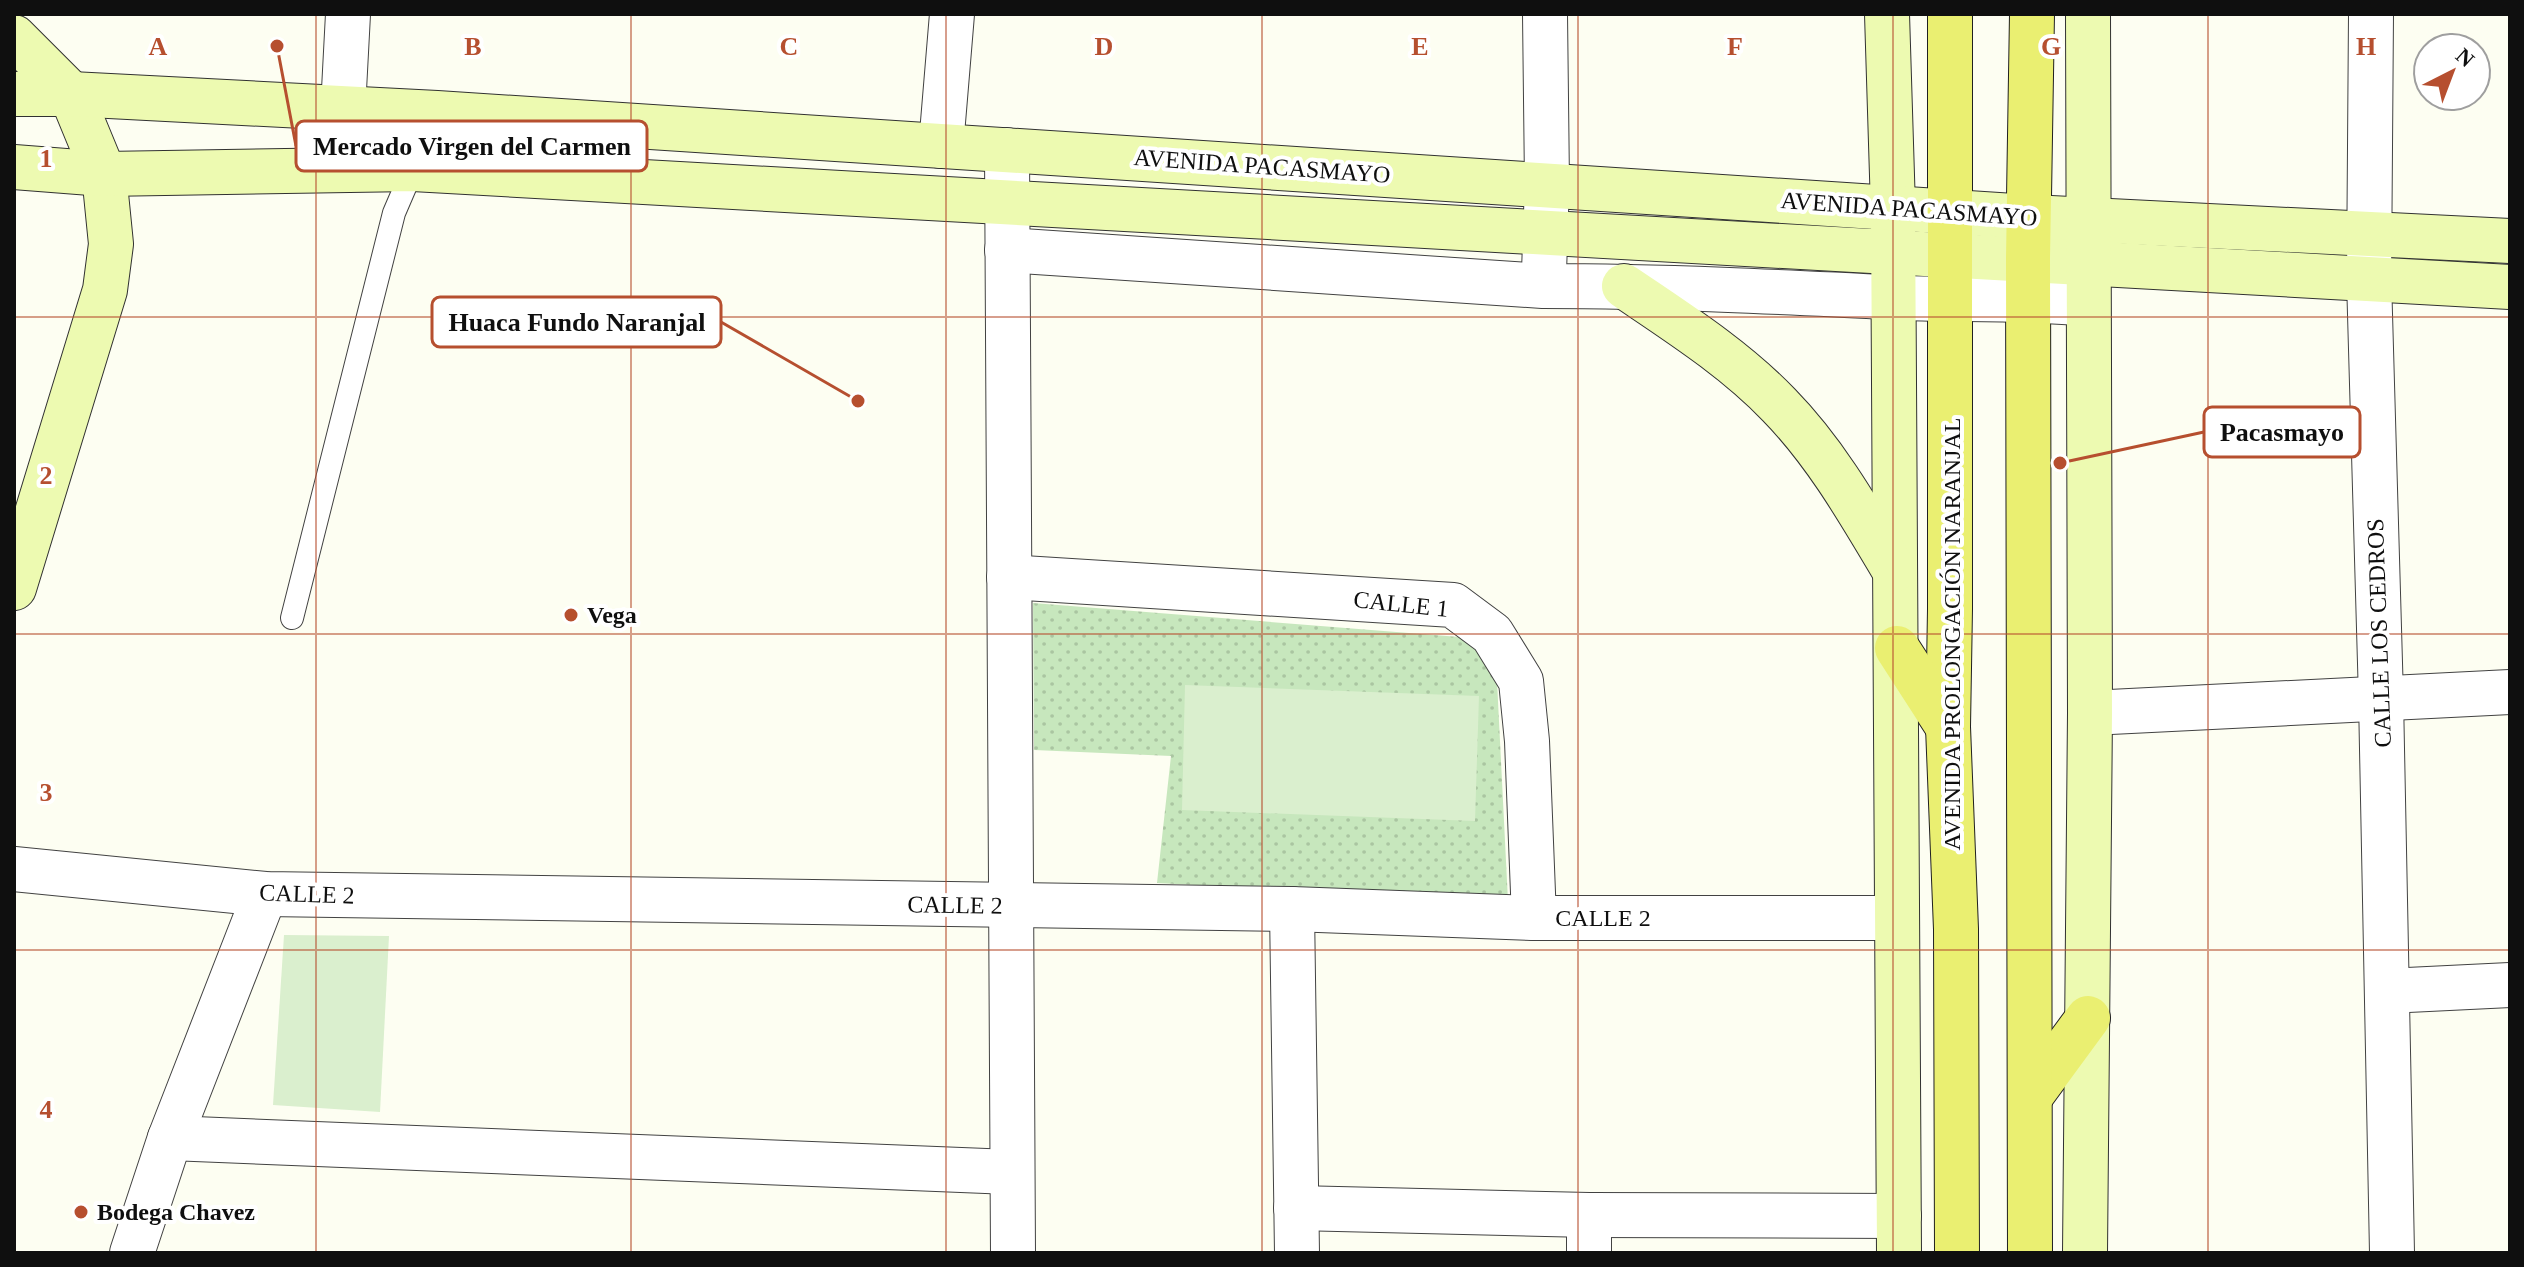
<svg xmlns="http://www.w3.org/2000/svg" width="2524" height="1267" viewBox="0 0 2524 1267" font-family="Georgia,serif">
  <defs>
    <pattern id="park-dots" width="8" height="8" patternUnits="userSpaceOnUse" patternTransform="scale(2)"><rect width="8" height="8" fill="#c7e7bd"/><path d="M2 2h.1M6 6h.1" fill="none" stroke="#aac5a1" stroke-width="1.8" stroke-linecap="round"/></pattern>
  </defs>
  <rect width="100%" height="100%" fill="#fdfef2"/>
  <!-- park -->
  <polygon fill="url(#park-dots)" points="1033,603 1472,638 1497,681 1508,901 1157,883 1171,756 1034,750"/>
  <!-- pitch -->
  <g fill="#daefce">
    <polygon points="1185,685 1479,696 1475,821 1182,810"/>
    <polygon points="284,935 389,936 380,1112 273,1105"/>
  </g>
  <g fill="none" stroke-linecap="round" stroke-linejoin="round">
    <!-- lane casing -->
    <g stroke="#424242" stroke-width="24">
      <polyline id="lane" points="292,618 394,213 437,113"/>
    </g>
    <!-- street casing -->
    <g stroke="#424242" stroke-width="46">
      <g id="street">
        <polyline points="2371,14 2369,279 2381,698 2392,1253"/>
        <polyline points="343,109 348,14"/>
        <polyline points="941,146 952,14"/>
        <polyline points="1007,150 1013,1253"/>
        <path d="M1007,250l536,36c121,0 241,6 362,12 61,2 122,0 183,6"/>
        <polyline points="1544,272 1547,184 1545,14"/>
        <polyline points="1009,577 1453,605 1492,634 1521,681 1527,741 1534,918"/>
        <polyline points="2090,713 2510,692"/>
        <polyline points="14,869 265,894 1292,909 1534,918 1897,918"/>
        <polyline points="1292,909 1297,1253"/>
        <polyline points="2387,991 2510,985"/>
        <polyline points="170,1138 1011,1172"/>
        <polyline points="1296,1208 1589,1215 1899,1216"/>
        <polyline points="1589,1215 1589,1253"/>
        <polyline points="132,1253 170,1138 265,894"/>
      </g>
    </g>
    <!-- secondary casing -->
    <g stroke="#313131" stroke-width="46">
      <g id="secondary">
        <polyline points="1887,14 1893,208 1899,1253"/>
        <polyline points="14,37 71,94 104,174 111,244 105,290 14,588"/>
        <polyline points="14,94 71,94 437,113 2029,217 2510,241"/>
        <polyline points="14,167 104,174 413,169 2510,287"/>
        <path d="M1624,286c53,36 110,72 155,119 47,48 81,108 115,165"/>
        <polyline points="2085,1253 2090,713 2088,14"/>
      </g>
    </g>
    <!-- primary casing -->
    <g stroke="#202020" stroke-width="46">
      <g id="primary">
        <polyline points="1950,14 1950,609 1948,727 1956,929 1957,1253"/>
        <polyline points="1897,648 1948,727"/>
        <polyline points="2030,1097 2088,1018"/>
        <polyline points="2030,1253 2028,258 2032,14"/>
      </g>
    </g>
    <!-- lane -->
    <use href="#lane" stroke="#fff" stroke-width="22"/>
    <!-- street -->
    <use href="#street" stroke="#fff" stroke-width="44"/>
    <!-- secondary -->
    <use href="#secondary" stroke="#edfab1" stroke-width="44"/>
    <!-- primary -->
    <use href="#primary" stroke="#eaef71" stroke-width="44"/>
  </g>
  <!-- grid -->
  <path fill="none" stroke="#b64f2f" stroke-width="2" stroke-opacity="0.55" d="M316,14v1239M631,14v1239M946,14v1239M1262,14v1239M1578,14v1239M1893,14v1239M2208,14v1239M14,317h2496M14,634h2496M14,950h2496"/>
  <!-- markers -->
  <g fill="#b64f2f" stroke="#fff" stroke-width="3">
    <circle cx="571" cy="615" r="8"/>
    <circle cx="81" cy="1212" r="8"/>
  </g>
  <g text-anchor="middle" dominant-baseline="central" stroke-width="8" stroke-linejoin="round" paint-order="stroke">
    <!-- street labels -->
    <g font-size="24" fill="#0f0f0f" stroke="#fff">
      <text transform="translate(1262 166) rotate(4)">AVENIDA PACASMAYO</text>
      <text transform="translate(1909 209) rotate(4)">AVENIDA PACASMAYO</text>
      <text transform="translate(1401 604) rotate(6)">CALLE 1</text>
      <text transform="translate(2379 633) rotate(-92)">CALLE LOS CEDROS</text>
      <text transform="translate(1952 634) rotate(-90)">AVENIDA PROLONGACIÓN NARANJAL</text>
      <text transform="translate(307 894) rotate(2)">CALLE 2</text>
      <text transform="translate(955 905) rotate(1)">CALLE 2</text>
      <text x="1603" y="918">CALLE 2</text>
    </g>
    <!-- poi labels -->
    <g font-size="24" font-weight="bold" fill="#0f0f0f" stroke="#fff" text-anchor="start">
      <text x="587" y="615">Vega</text>
      <text x="97" y="1212">Bodega Chavez</text>
    </g>
  </g>
  <g font-size="26" text-anchor="middle" font-weight="bold" fill="#b64f2f" stroke="#fff" stroke-width="8" stroke-linejoin="round" paint-order="stroke">
    <text x="158" y="55">A</text>
    <text x="473" y="55">B</text>
    <text x="789" y="55">C</text>
    <text x="1104" y="55">D</text>
    <text x="1420" y="55">E</text>
    <text x="1735" y="55">F</text>
    <text x="2051" y="55">G</text>
    <text x="2366" y="55">H</text>
    <text x="46" y="167">1</text>
    <text x="46" y="484">2</text>
    <text x="46" y="801">3</text>
    <text x="46" y="1118">4</text>
  </g>
  <!-- callouts -->
  <path fill="none" stroke="#b64f2f" stroke-width="3" d="M277 46L296 146M858 401L721 322M2060 463L2204 432"/>
  <g fill="#b64f2f" stroke="#fff" stroke-width="3">
    <circle cx="277" cy="46" r="8"/>
    <circle cx="858" cy="401" r="8"/>
    <circle cx="2060" cy="463" r="8"/>
  </g>
  <g fill="#fff" stroke="#b64f2f" stroke-width="3">
    <rect x="296" y="121" width="351" height="50" rx="8"/>
    <rect x="432" y="297" width="289" height="50" rx="8"/>
    <rect x="2204" y="407" width="156" height="50" rx="8"/>
  </g>
  <g font-size="26" text-anchor="middle" font-weight="bold" fill="#0f0f0f">
    <text x="472" y="155">Mercado Virgen del Carmen</text>
    <text x="577" y="331">Huaca Fundo Naranjal</text>
    <text x="2282" y="441">Pacasmayo</text>
  </g>
  <!-- border -->
  <rect width="2524" height="1267" fill="none" stroke="#0f0f0f" stroke-width="32"/>
  <!-- north arrow -->
  <g transform="translate(2452 72) rotate(42)"><circle r="38" fill="#ffffff" stroke="#9f9f9f" stroke-width="2"/>
  <path d="M0-6L14 30L0 20L-14 30Z" fill="#b64f2f"/>
  <text y="-12" font-size="22" font-weight="bold" text-anchor="middle" fill="#0f0f0f">N</text>
  </g>
</svg>
